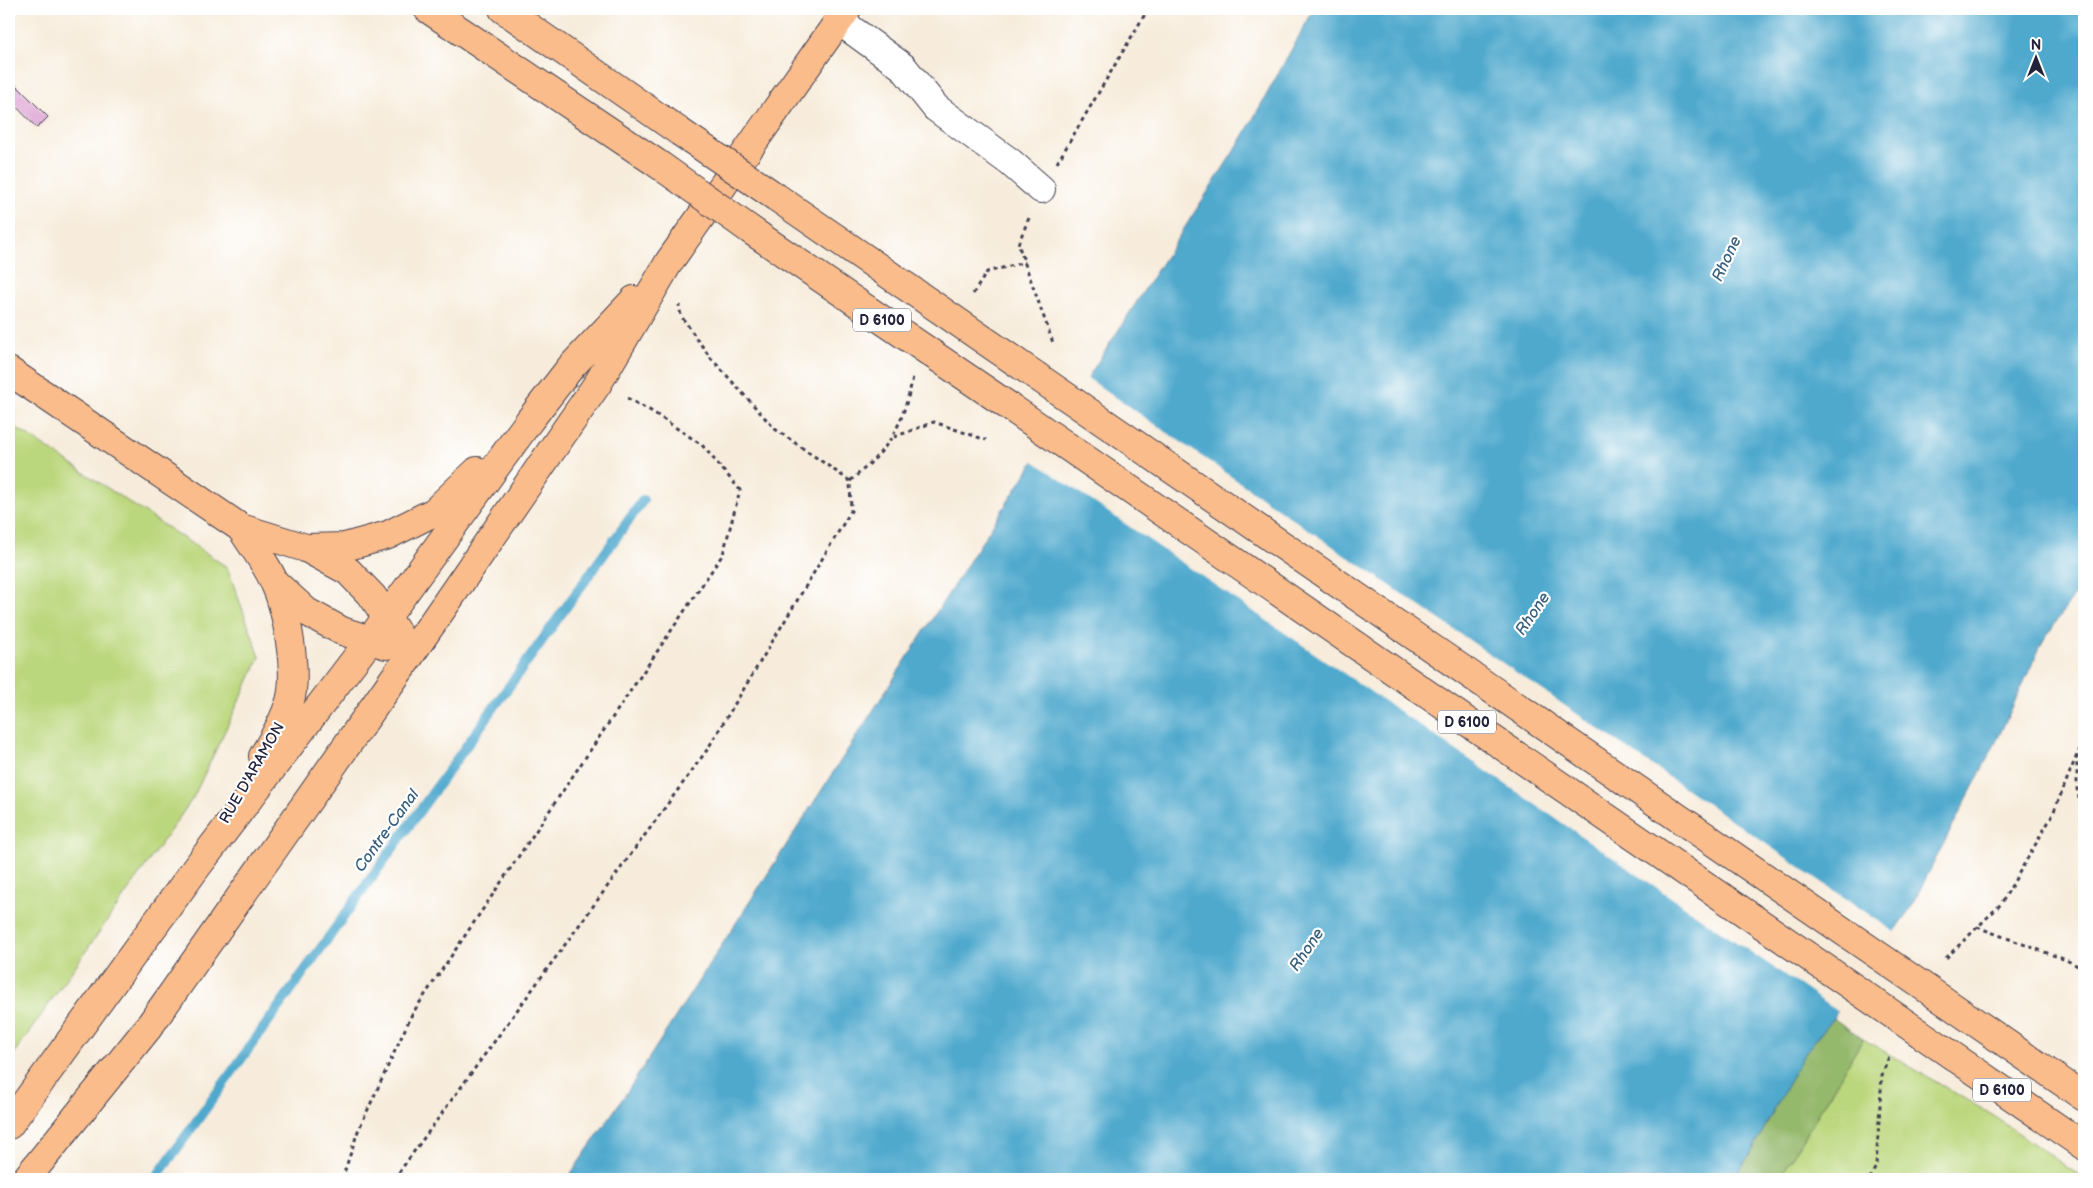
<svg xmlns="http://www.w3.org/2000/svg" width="2093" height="1188" viewBox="0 0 2093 1188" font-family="'Balsamiq Sans',sans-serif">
  <rect width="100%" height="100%" fill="#fff"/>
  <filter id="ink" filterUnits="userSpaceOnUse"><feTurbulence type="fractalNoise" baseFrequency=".02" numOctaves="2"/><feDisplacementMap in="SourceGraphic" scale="10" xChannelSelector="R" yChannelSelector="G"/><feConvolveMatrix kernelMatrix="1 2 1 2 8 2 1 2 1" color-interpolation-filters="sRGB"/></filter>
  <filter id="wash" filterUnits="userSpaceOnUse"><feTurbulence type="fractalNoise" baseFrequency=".0096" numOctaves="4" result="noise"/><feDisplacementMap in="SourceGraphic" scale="20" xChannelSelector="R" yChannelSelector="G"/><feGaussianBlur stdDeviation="1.12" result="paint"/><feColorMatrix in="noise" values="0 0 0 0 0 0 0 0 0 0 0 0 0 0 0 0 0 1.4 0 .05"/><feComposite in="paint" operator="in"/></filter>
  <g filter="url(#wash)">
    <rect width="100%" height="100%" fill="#f7ecdb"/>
    <!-- green -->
    <g fill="#bbd77d" stroke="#6e7c5c">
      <polygon points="9,423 227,567 260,657 193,798 9,1061"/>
      <polygon points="1863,1039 1994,1116 2084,1179 1782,1179 1786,1168"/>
    </g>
    <!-- forest -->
    <polygon fill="#94b86c" stroke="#5b6d54" points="1833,1018 1863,1039 1786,1168 1782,1179 1734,1179 1753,1149 1804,1054"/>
    <!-- water -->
    <polygon fill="#50a9cd" stroke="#396684" points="1314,9 2084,9 2084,577 2076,593 2043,641 1998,738 1908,913 1833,1018 1804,1054 1753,1149 1734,1179 567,1179 625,1095 1243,137"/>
    <!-- pier -->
    <polygon fill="#f7ecdb" points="1086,377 1896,933 1840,1013 1032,460"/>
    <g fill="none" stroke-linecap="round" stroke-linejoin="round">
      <!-- stream -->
      <polyline stroke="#50a9cd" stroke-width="10" points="155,1179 643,500"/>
    </g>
    <g id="blocks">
      <!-- building -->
      <polygon fill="#dca0d2" points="16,85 48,117 37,128 9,99 9,89"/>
    </g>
  </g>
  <g filter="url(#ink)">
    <use href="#blocks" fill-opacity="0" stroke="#424053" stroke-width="1"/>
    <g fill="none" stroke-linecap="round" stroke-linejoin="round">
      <!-- minor casing -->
      <g stroke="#424053" stroke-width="30">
        <polyline id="minor" points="838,20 903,67 936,108 1010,162 1041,189"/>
      </g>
      <!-- major casing -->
      <g stroke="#424053" stroke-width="30">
        <g id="major">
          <polyline points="428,9 658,164"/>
          <polyline points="503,9 680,132"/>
          <polyline points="776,197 1035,375"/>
          <polyline points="752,231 1013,409"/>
          <polyline points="9,371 241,528 306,548 348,571 373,597 411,654"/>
          <path d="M241,528c11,18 26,36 34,56 12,26 23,89 15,117 -6,20 -16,37 -27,55"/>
          <polyline points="306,548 345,547 388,535 434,512 477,471"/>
          <polyline points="275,583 307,612 342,631 386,645"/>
          <polyline points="1943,1000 2084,1097"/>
          <polyline points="1921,1034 2084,1146"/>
          <polyline points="9,1125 196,868 370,640 529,421 570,368 634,300"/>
          <polyline points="26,1179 148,1028 411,654 598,383 669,262 847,9"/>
        </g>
      </g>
      <!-- path -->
      <g stroke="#424053" stroke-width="3" stroke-dasharray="4 4" stroke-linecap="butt">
        <polyline points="1057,163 1148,9"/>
        <polyline points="1029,218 1018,244 1053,343"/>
        <polyline points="973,294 987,272 1025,262"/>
        <polyline points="894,437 934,422 986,440"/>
        <path d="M850,481c42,-35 51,-52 63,-104"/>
        <polyline points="2084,741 2077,755 2077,789 2084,821"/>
        <polyline points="1977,927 2066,960 2084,969"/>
        <polyline points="1946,958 2001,904 2052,816 2077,755"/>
        <polyline points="342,1179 358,1131 412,1014 723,554 740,490 702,445 651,411 625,397"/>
        <polyline points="394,1179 707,750 851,511 850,481 775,429 709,356 681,316 679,305"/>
        <polyline points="1870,1179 1876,1166 1882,1075 1890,1054"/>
      </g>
      <!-- minor -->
      <use href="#minor" stroke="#fff" stroke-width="28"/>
      <!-- major -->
      <use href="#major" stroke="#fabc8b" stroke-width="28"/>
      <!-- major-bridge casing -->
      <g stroke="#424053" stroke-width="30" stroke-linecap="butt">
        <g id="major-bridge">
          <polyline points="680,132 776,197"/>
          <polyline points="658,164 752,231"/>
          <polyline points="1035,375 1943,1000"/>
          <polyline points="1013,409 1921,1034"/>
        </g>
      </g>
      <!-- major-bridge -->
      <use href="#major-bridge" stroke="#fabc8b" stroke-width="28"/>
    </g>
  </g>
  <g text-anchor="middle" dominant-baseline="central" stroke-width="4.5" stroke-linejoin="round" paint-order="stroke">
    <!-- shield labels -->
    <g fill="#fff" stroke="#646476" stroke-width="1">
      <rect x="853" y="308.5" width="58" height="23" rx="4"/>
      <rect x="1438" y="710.5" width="58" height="23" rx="4"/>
      <rect x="1973" y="1078.5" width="58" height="23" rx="4"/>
    </g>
    <g font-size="14" font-weight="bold" fill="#22223b">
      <text x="882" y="320">D 6100</text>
      <text x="1467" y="722">D 6100</text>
      <text x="2002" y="1090">D 6100</text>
    </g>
    <!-- street labels -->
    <g font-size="15" fill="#22223b" stroke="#fff">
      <text transform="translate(252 773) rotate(-60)">RUE D'ARAMON</text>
    </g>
    <!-- water labels -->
    <g font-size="16" font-style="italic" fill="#375f7d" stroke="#fff">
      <text transform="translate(1727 259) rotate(-65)">Rhone</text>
      <text transform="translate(1533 614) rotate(-56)">Rhone</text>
      <text transform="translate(387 831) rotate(-54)">Contre-Canal</text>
      <text transform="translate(1307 950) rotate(-56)">Rhone</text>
    </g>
  </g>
  <!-- margin -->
  <rect width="2093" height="1188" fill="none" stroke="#fff" stroke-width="30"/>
  <!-- north arrow -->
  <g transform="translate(2036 58)" stroke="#ffffff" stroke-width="4" paint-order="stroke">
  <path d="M0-4L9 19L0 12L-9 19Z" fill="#22223b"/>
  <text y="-8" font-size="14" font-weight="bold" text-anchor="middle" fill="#22223b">N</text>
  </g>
</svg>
